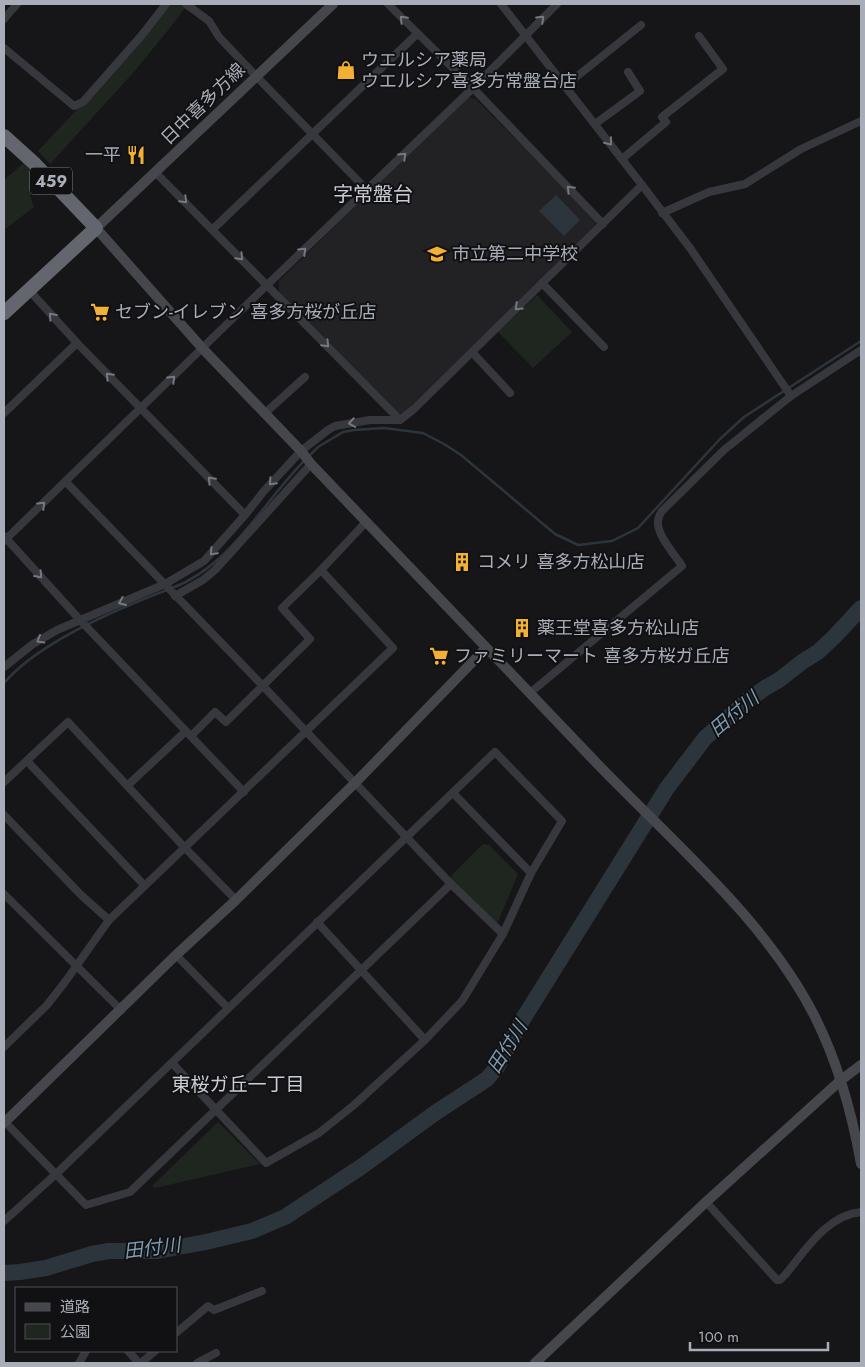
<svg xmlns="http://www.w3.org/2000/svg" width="865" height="1367" viewBox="0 0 865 1367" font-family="Jost,'Noto Sans JP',sans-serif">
  <rect width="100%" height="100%" fill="#161618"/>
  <!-- built -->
  <polygon fill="#222225" points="467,97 476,99 596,221 595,228 404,413 397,414 279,292 279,281"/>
  <!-- green -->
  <g fill="#1e261f">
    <polygon points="169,4 188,4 169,29 133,73 50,164 38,151 103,82"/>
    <polygon points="26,161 39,174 30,196 34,207 4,230 4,180"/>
    <polygon points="537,295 572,332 533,368 498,332"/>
    <polygon points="483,844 489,845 518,874 498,922 494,922 449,878"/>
    <polygon points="218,1122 260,1164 155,1188 152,1186"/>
  </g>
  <!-- water -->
  <polygon fill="#2c353c" points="556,195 580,220 564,236 539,211"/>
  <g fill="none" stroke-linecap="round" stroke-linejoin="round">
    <!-- stream -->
    <g stroke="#2c353c" stroke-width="2.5">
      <polyline points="309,456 318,447 343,432 354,430 384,428 423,433 444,444 461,455 555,534 578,545 612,541 638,528 720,439 744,417 861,341"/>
      <path d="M172,588c58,-21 91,-86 133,-128"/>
      <path d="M4,683c35,-41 113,-74 163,-93"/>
    </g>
    <!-- river -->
    <polyline stroke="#2c353c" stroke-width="16" points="4,1273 20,1272 46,1268 92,1254 109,1251 157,1251 206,1242 252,1231 285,1217 361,1167 435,1113 487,1079 497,1067 523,1019 667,788 705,738 748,700 765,688 779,680 802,662 818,652 834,637 861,608"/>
    <!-- street -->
    <g stroke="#37383d" stroke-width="8">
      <polyline points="186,4 209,21 219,37 256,76 367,190"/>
      <polyline points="388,4 473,88 603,224"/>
      <polyline points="501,4 642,185 690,248 791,396"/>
      <polyline points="4,19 17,4"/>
      <polyline points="4,48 74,106 83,102 142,35 166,4"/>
      <polyline points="565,86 641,25"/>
      <polyline points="595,124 640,91 628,72"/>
      <polyline points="622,159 666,122 662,117 723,69 699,36"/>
      <polyline points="155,172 400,420"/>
      <polyline points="662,213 709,192 745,184 801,149 861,121"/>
      <polyline points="213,229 417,34"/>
      <polyline points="542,283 604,347"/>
      <polyline points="28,289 77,343 245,515"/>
      <polyline points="472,352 510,393"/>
      <polyline points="4,413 77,343"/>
      <polyline points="264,414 305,377"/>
      <polyline points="66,482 263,686 451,884 503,934"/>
      <polyline points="4,536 80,620 244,792"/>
      <polyline points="4,541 267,285 473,88 557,4"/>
      <polyline points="175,596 203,580 215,570 311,464"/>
      <polyline points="4,667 33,644 57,630 165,584 204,561 245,515 264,491 301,451 328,430 335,426 370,420 400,420 414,409 642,185"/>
      <path d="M530,693l152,-127c-7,-11 -25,-31 -24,-44 0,-4 2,-8 4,-11l62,-61 67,-54 70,-46"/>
      <polyline points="191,736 215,712 226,722 310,639 282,608 321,570 366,522"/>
      <polyline points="27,761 144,885"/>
      <polyline points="4,782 68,722 185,848 236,900"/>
      <polyline points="128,785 186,731"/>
      <polyline points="453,793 531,873"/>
      <polyline points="4,815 81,895 109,920"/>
      <polyline points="4,894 121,1010"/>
      <polyline points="317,922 425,1040"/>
      <polyline points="176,955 228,1008"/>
      <polyline points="4,1047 47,1005 65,982 109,920 393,648 321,570"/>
      <polyline points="4,1121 86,1205 130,1192 451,884"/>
      <path d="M706,1202l71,78h3l5,-5c20,-24 42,-60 76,-63"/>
      <polyline points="4,1221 56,1174 495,752 562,821 531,873 503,934 462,1001 425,1040 354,1105 319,1133 266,1163 172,1063"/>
      <polyline points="176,1333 208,1306 214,1310 262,1291"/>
      <polyline points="128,1351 139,1363"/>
      <polyline points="79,1363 86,1351"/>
      <polyline points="141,1363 155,1351"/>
      <polyline points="197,1363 216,1353"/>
    </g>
    <!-- secondary -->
    <g stroke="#45474d" stroke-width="10">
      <path d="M333,4l-237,224 107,121 98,102 10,13c92,96 184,193 276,289 76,81 178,164 228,264 23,46 37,96 46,147"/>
      <polyline points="4,1123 176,955 236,900 355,783 486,648"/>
      <polyline points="535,1363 706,1202 841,1080 861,1065"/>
    </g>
    <!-- highway -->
    <polyline stroke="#63666e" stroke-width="14" points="4,136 35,164 96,228 4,313"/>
  </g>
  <!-- one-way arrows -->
  <defs><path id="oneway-chevron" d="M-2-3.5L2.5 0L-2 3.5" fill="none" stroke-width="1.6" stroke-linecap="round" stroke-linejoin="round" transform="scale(1.25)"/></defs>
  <g stroke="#757881">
    <use href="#oneway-chevron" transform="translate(403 19) rotate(-134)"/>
    <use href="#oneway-chevron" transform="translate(541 19) rotate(-44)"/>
    <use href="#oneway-chevron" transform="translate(609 142) rotate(52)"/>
    <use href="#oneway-chevron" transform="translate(403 156) rotate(-44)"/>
    <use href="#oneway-chevron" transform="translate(570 189) rotate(-134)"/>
    <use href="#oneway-chevron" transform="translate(184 200) rotate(45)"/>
    <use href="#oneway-chevron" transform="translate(303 251) rotate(-44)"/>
    <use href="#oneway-chevron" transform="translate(240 257) rotate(46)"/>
    <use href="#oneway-chevron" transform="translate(518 307) rotate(136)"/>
    <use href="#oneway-chevron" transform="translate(52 316) rotate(-132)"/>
    <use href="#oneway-chevron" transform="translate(326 344) rotate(46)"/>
    <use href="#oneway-chevron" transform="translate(109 376) rotate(-135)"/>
    <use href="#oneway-chevron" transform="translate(172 379) rotate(-44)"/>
    <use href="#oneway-chevron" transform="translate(352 423) rotate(170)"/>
    <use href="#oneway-chevron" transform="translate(211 480) rotate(-134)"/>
    <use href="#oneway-chevron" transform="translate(272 482) rotate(133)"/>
    <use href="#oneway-chevron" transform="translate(42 505) rotate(-44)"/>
    <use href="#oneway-chevron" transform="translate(213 552) rotate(133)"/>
    <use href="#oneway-chevron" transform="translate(39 575) rotate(48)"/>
    <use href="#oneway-chevron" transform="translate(122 602) rotate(157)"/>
    <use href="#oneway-chevron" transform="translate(40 640) rotate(150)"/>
  </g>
  <!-- icons -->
  <defs>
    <g id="shop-bare" transform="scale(1.5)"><path d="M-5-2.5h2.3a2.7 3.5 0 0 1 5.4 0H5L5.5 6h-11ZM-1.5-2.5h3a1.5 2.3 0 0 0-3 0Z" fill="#f2b134" stroke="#111113" stroke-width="2.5" paint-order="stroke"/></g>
    <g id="restaurant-bare" transform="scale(1.5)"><path d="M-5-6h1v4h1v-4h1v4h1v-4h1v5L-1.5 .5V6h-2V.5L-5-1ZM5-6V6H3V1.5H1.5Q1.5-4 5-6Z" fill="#f2b134" stroke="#111113" stroke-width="2.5" paint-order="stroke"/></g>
    <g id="school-bare" transform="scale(1.5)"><path d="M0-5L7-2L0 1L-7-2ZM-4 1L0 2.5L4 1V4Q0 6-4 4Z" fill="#f2b134" stroke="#111113" stroke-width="2.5" paint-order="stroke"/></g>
    <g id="supermarket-bare" transform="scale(1.5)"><path d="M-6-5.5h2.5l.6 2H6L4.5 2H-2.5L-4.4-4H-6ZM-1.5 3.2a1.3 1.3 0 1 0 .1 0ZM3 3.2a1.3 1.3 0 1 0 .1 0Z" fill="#f2b134" stroke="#111113" stroke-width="2.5" paint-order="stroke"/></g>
    <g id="building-bare" transform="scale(1.5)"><path d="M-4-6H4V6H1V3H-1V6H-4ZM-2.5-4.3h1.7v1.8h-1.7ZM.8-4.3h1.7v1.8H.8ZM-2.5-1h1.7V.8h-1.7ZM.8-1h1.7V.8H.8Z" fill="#f2b134" stroke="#111113" stroke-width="2.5" paint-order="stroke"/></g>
  </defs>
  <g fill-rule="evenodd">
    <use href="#shop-bare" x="346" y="70"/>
    <use href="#restaurant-bare" x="136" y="155"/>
    <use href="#school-bare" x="437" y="254"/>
    <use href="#supermarket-bare" x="100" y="312"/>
    <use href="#building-bare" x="462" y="562"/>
    <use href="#building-bare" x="522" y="628"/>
    <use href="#supermarket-bare" x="439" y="656"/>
  </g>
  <g text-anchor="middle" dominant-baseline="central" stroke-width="4" stroke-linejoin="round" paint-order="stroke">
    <!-- shield labels -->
    <rect fill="#111113" stroke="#7b7e86" stroke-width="1" x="30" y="167.5" width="42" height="27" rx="4"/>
    <g font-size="16" font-weight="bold" fill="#a8adb8">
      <text x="51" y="181">459</text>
    </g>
    <!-- poi labels -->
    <g font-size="18" fill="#a8adb8" stroke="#111113" text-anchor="start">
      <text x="361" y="60">ウエルシア薬局<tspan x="361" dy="21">ウエルシア喜多方常盤台店</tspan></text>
      <text x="121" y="155" text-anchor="end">一平</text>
      <text x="452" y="254">市立第二中学校</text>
      <text x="115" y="312">セブン-イレブン 喜多方桜が丘店</text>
      <text x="477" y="562">コメリ 喜多方松山店</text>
      <text x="537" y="628">薬王堂喜多方松山店</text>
      <text x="454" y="656">ファミリーマート 喜多方桜ガ丘店</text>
    </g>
    <!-- street labels -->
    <g font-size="18" fill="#a8adb8" stroke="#111113">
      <text transform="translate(203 104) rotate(-44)">日中喜多方線</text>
    </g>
    <!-- water labels -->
    <g font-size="19" font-style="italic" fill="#7f9bb3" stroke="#111113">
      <text transform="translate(734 714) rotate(-40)">田付川</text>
      <text transform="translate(507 1047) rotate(-58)">田付川</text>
      <text transform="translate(152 1248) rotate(-7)">田付川</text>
    </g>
    <!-- neighbourhood labels -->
    <g font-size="19" fill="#c9ccd4" stroke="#111113">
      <text x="238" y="1084">東桜ガ丘一丁目</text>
    </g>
    <!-- quarter labels -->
    <g font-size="20" fill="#c9ccd4" stroke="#111113">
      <text x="373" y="194">字常盤台</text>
    </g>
  </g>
  <!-- border -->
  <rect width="865" height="1367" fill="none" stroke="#a8adb8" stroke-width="10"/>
  <!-- legend -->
  <rect x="15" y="1287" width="162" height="65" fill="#111113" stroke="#4d4f55"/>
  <rect x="25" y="1303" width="25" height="8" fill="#45474d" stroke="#4d4f55"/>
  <text x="60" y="1312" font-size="15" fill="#a8adb8">道路</text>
  <rect x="25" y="1324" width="25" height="15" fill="#1e261f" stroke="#4d4f55"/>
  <text x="60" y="1337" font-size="15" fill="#a8adb8">公園</text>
  <!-- scale -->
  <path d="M690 1342v8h138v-8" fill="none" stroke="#a8adb8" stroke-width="2.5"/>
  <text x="698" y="1342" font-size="15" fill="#a8adb8" stroke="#111113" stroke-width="4" paint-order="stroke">100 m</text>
</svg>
